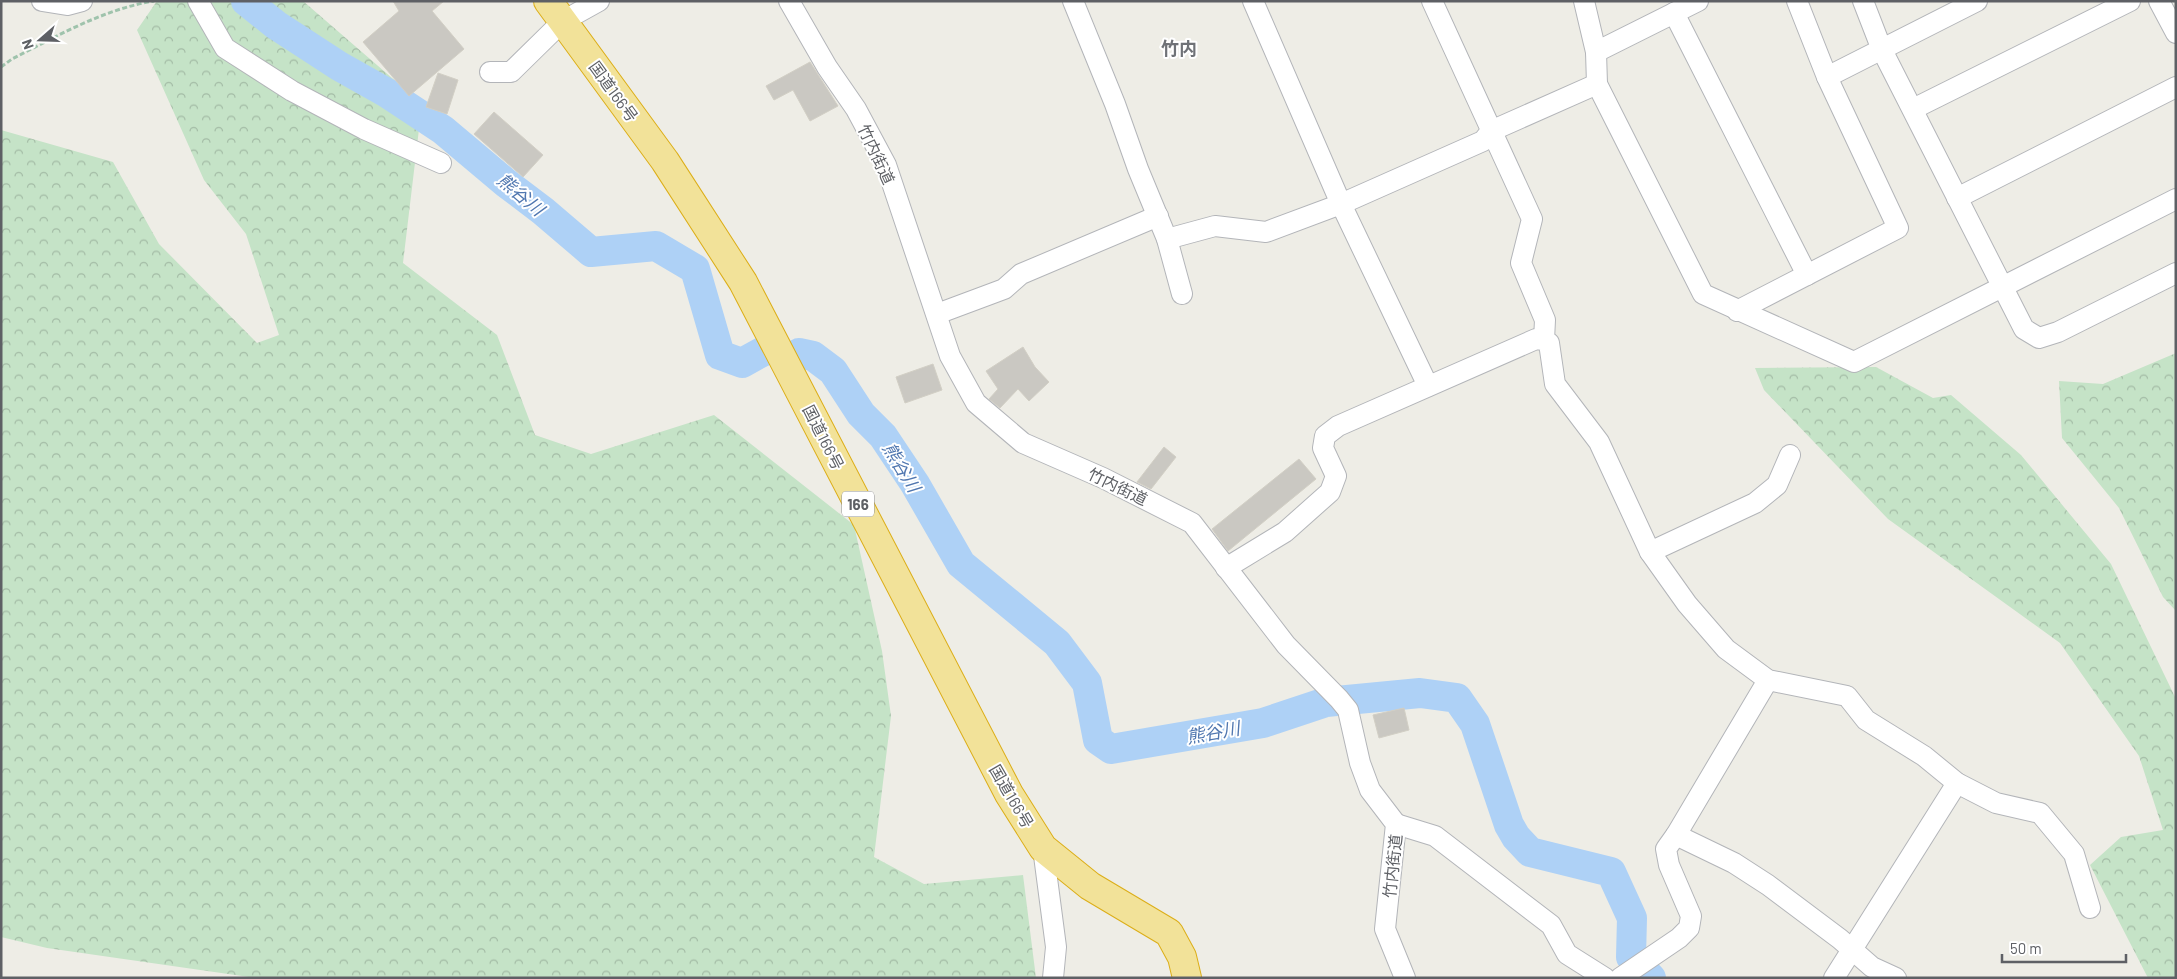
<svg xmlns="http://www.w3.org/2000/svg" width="2177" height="979" viewBox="0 0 2177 979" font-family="Barlow,'Noto Sans JP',sans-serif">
  <defs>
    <pattern id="forest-crowns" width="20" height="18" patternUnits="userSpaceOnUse" patternTransform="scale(1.25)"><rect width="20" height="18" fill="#c5e3c7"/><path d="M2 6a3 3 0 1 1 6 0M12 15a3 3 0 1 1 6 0" fill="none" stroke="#a3bba5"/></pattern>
  </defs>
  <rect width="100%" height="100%" fill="#eeede6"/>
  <!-- forest -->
  <g fill="url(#forest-crowns)">
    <polygon points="157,1 303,1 422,104 403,263 497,335 535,435 591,454 714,415 854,525 882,651 891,716 874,857 924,884 1023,875 1036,978 256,978 47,948 1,937 1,130 113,162 159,244 257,343 279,335 246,234 204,180 137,30"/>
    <polygon points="2176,353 2176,611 2163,597 2119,508 2062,438 2059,381 2103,384"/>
    <polygon points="1876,367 1933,398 1951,395 2021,455 2111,564 2176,699 2176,978 2148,978 2090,865 2121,837 2163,830 2139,756 2060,643 1888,519 1764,390 1755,368"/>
  </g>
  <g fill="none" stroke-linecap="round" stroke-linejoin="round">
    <!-- river -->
    <g stroke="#aed1f6" stroke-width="30">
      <polyline points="246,1 276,25 339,66 387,93 443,130 506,183 543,211 591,252 656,246 695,269 720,355 742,363 762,352"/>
      <polyline points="799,353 813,356 833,371 861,414 883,436 915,484 961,564 1057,643 1087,683 1098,740 1111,749 1263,723 1326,702 1420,693 1457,698 1475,724 1509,825 1516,837 1530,852 1611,872 1632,918 1631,957 1651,978"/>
    </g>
  </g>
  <!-- building -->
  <g fill="#cac8c2" stroke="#d2cfc5">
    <polygon points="393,1 444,1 432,11 464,49 409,96 363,42 399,11"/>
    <polygon points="810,62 838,106 810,121 793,90 774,100 766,86"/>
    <polygon points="438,73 458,80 447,114 426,107"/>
    <polygon points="494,112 543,155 523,177 474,134"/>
    <polygon points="1023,347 1035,367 1049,382 1029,401 1018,389 1000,408 989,399 998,389 986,371"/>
    <polygon points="933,364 942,390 905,403 896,377"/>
    <polygon points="1164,447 1176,457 1151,489 1137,482"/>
    <polygon points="1299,459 1316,479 1228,551 1212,529"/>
    <polygon points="1404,708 1409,730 1379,738 1373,715"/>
  </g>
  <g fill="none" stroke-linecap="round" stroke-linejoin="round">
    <!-- minor casing -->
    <g stroke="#b3b5b9" stroke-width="22">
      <g id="minor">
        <polyline points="42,1 67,5 82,1"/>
        <polyline points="198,1 225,48 292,91 364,129 441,163"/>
        <polyline points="789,1 827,67 856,109 886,165 950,356 976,403 1023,443 1103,478 1192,523 1286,645 1339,699 1348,710 1360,763 1370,790 1396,824 1385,929 1405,978"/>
        <polyline points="1073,1 1115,104 1138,169 1167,239 1182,294"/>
        <polyline points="1253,1 1341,204 1428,386"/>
        <polyline points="1432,1 1532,219 1521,263 1545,320 1544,340"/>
        <polyline points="1584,1 1596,52 1597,84 1703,294 1854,362 2176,199"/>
        <polyline points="1863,1 1882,50 2024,329 2039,338 2058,332 2176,273"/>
        <polyline points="2159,1 2176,33"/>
        <polyline points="1674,13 1807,275"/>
        <polyline points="1596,52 1698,1"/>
        <polyline points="490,72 511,72 563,21 599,1"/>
        <polyline points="1827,77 1977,1"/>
        <polyline points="1913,109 2130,1"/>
        <polyline points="1957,198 2176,87"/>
        <polyline points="1167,239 1215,226 1266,232 1341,204 1483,141 1491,131 1597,84"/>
        <polyline points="1737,311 1898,228 1827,77 1797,1"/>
        <polyline points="937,314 1004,289 1021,274 1158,216"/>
        <polyline points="1650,552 1755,503 1777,485 1790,455"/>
        <polyline points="1226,568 1285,532 1330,492 1336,476 1323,448 1325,436 1338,426 1536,339 1544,340 1549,343 1555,384 1599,442 1650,552 1687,604 1726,649 1768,680 1847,696 1866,720 1924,756 1957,783 1996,803 2040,813 2074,854 2090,908"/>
        <polyline points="1768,680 1676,835 1734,863 1768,885 1840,939 1872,967 1896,978"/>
        <polyline points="1396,824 1435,836 1551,925 1567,954 1605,978"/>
        <polyline points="1043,848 1056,947 1053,978"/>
        <polyline points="1620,978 1679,938 1689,928 1691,916 1669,865 1666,849 1676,835"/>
        <polyline points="1834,978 1957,783"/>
      </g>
    </g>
    <!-- highway casing -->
    <g stroke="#dcae18" stroke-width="30">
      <polyline id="highway" points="548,1 665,161 743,282 1009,794 1043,848 1090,886 1169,933 1182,957 1187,978"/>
    </g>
    <!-- path -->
    <path stroke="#9fc3ac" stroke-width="3" stroke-dasharray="5 2.5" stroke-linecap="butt" d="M1,67l11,-8c45,-23 92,-50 142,-58"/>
    <!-- minor -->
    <use href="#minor" stroke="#fff" stroke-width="20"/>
    <!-- highway -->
    <use href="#highway" stroke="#f2e299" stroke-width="28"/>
  </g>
  <g text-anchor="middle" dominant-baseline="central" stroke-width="4" stroke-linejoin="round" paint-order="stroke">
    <!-- shield labels -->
    <rect fill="#fff" stroke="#8e9093" stroke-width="1" x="842" y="491.5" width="32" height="25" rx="4"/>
    <g font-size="15" font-weight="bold" fill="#5e6065">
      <text x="858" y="504">166</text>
    </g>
    <!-- street labels -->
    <g font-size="16" fill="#5e6065" stroke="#fff">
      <text transform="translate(614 91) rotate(54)">国道166号</text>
      <text transform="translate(877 154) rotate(65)">竹内街道</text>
      <text transform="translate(824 437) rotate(63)">国道166号</text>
      <text transform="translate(1118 486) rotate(26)">竹内街道</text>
      <text transform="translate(1012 796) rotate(60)">国道166号</text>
      <text transform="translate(1392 866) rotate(-84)">竹内街道</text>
    </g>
    <!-- neighbourhood labels -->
    <g font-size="18" font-weight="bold" fill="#6f7277" stroke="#fff">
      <text x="1179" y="48">竹内</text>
    </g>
    <!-- water labels -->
    <g font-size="18" font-style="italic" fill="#5077b0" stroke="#fff">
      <text transform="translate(521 194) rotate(40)">熊谷川</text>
      <text transform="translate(902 467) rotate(59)">熊谷川</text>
      <text transform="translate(1213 732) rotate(-10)">熊谷川</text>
    </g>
  </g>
  <!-- border -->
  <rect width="2177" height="979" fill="none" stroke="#5e6065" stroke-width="5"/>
  <!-- north arrow -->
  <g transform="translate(40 40) rotate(250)" stroke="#ffffff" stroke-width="4" paint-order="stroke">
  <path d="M0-4L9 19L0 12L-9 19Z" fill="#5e6065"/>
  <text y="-8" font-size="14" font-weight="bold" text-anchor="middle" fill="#5e6065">N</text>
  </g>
  <!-- scale -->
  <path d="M2002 954v8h124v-8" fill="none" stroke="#5e6065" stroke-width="2.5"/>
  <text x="2010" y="954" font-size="15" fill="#5e6065" stroke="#ffffff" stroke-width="4" paint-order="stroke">50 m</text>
</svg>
